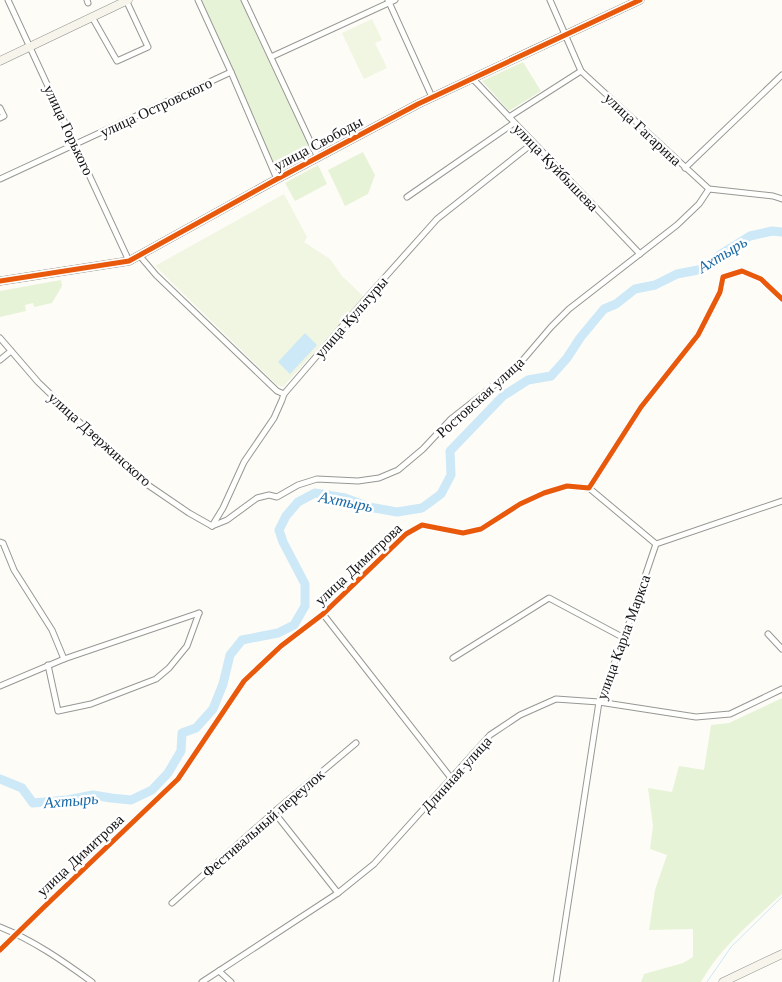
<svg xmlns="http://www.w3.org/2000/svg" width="782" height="982" viewBox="0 0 782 982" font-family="'Libre Baskerville',serif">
  <rect width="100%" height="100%" fill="#fdfcf7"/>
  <!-- green -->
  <g fill="#e7f3d7">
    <polygon points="200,0 241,0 309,145 273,162"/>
    <polygon points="523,62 541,91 509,111 482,81"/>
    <polygon points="363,152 375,175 368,194 345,206 328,170"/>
    <polygon points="318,165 327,184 295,201 285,183"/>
    <polygon points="61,280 62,286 52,303 34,307 33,303 25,305 26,311 0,317 0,291"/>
    <path d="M782,698v196c-29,27 -62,53 -81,88h-60l3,-8 39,-11 10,-6v-28l-44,1 6,-40 12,-35 -17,-6 3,-23 -5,-38 24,4 7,-26 25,4 7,-45 18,-2z"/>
  </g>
  <!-- pitch -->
  <g fill="#f0f6e1">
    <polygon points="372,19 382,40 375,43 387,68 364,79 342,33"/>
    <polygon points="284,194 307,237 304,242 330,259 342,276 364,297 283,387 277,385 155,266"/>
  </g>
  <!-- water -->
  <polygon fill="#cde8f7" points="305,333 317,345 290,374 278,362"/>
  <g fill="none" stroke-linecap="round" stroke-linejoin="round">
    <!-- stream -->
    <polyline stroke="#cde8f7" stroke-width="1" points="707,982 731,947 782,897"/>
    <!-- river -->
    <polyline stroke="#cde8f7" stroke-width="9" points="0,779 22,788 33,803 67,800 93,795 111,798 131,800 152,790 168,773 181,751 182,733 196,728 213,709 223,684 230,655 242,640 278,633 294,625 305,606 305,584 283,542 279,530 286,516 298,502 315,493 345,498 369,507 397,512 422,508 441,494 451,475 450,451 503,396 528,380 551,376 567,358 580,338 604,309 616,304 635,289 655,285 677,274 703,269 721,254 750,236 772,231 782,232"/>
    <!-- street casing -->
    <g stroke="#979795" stroke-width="7">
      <g id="street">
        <polyline points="8,0 129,261"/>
        <polyline points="87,0 88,3"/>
        <polyline points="198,0 231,72 277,179"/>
        <polyline points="244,0 318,158"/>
        <polyline points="388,0 432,97"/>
        <polyline points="550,0 581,71 709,189 773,196 782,199"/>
        <polyline points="92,17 117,61 148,47 126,0"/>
        <polyline points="271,57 395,0"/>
        <polyline points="472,78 640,254"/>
        <polyline points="0,108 4,116 0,118"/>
        <polyline points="509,117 581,71"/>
        <polyline points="685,168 782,75"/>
        <polyline points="0,179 231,72"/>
        <polyline points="407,197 514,123"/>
        <polyline points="139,255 156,275 277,391 284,394"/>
        <polyline points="0,338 38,382 97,439 148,485 189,513 212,526"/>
        <polyline points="0,360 11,351"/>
        <polyline points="589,488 656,544"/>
        <polyline points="212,526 227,520 257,498 269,495 277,497 298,485 317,479 358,481 379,478 398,470 423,449 451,419 516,368 551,327 569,309 677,225 699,204 709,189"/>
        <polyline points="212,526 223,508 244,462 274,418 282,400 284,394 370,294 437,219 533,143"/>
        <polyline points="0,542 3,543 14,570 52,630 64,659"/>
        <polyline points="323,614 451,778"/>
        <polyline points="768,634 782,649"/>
        <polyline points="453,658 549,598 624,638"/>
        <polyline points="48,665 58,711 91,704 156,679 169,668 187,646 199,613"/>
        <polyline points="0,686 64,659 199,613"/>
        <polyline points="274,812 338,893"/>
        <polyline points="172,903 274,812 356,743"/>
        <path d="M0,927c33,13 63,34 92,55"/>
        <polyline points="0,950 43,908 178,779 244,681 281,646 323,614 406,534 422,525 463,533 481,529 520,504 544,493 567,486 589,488 641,407 698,335 720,292 723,277 742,271 761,279 782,299"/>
        <polyline points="219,971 231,982"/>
        <polyline points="202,982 338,893 374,864 490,735 520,715 556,699 599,702 696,717 730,714 782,689"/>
        <polyline points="556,982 599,702 624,638 656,544 782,501"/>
      </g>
    </g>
    <!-- secondary casing -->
    <g stroke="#8e8d8b" stroke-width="9">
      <g id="secondary">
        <polyline points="0,61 128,0"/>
        <polyline points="0,281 129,261 277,179 418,104 640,0"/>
        <polyline points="723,982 782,954"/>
      </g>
    </g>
    <!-- street -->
    <use href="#street" stroke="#fffffe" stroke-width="5"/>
    <!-- secondary -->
    <use href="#secondary" stroke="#f6f4eb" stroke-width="8"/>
    <!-- cycleway casing -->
    <g stroke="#fff" stroke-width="8">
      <g id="cycleway">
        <polyline points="0,281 129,261 277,179 418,104 640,0"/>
        <polyline points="0,950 43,908 178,779 244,681 281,646 323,614 406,534 422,525 463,533 481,529 520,504 544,493 567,486 589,488 641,407 698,335 720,292 723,277 742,271 761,279 782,299"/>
      </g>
    </g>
    <!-- cycleway -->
    <use href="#cycleway" stroke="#e8590c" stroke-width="5"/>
  </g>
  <g text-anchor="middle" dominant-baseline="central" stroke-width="5" stroke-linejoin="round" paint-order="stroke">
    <!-- street labels -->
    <g font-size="15" fill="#111" stroke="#fff">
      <text transform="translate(156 107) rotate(-25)">улица Островского</text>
      <text transform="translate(643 129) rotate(43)">улица Гагарина</text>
      <text transform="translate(69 130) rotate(65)">улица Горького</text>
      <text transform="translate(318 143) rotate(-28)">улица Свободы</text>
      <text transform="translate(556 167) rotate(46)">улица Куйбышева</text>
      <text transform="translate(351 317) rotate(-49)">улица Культуры</text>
      <text transform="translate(480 397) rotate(-42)">Ростовская улица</text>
      <text transform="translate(100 439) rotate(42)">улица Дзержинского</text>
      <text transform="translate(358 564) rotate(-43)">улица Димитрова</text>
      <text transform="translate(623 637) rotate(-70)">улица Карла Маркса</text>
      <text transform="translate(456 774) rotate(-48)">Длинная улица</text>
      <text transform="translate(263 823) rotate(-41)">Фестивальный переулок</text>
      <text transform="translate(80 855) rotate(-43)">улица Димитрова</text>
    </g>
    <!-- water labels -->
    <g font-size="16" font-style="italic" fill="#1768a6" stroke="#fff">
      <text transform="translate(722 254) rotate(-32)">Ахтырь</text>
      <text transform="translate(346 501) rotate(11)">Ахтырь</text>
      <text transform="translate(71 800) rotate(-5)">Ахтырь</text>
    </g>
  </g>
</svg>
